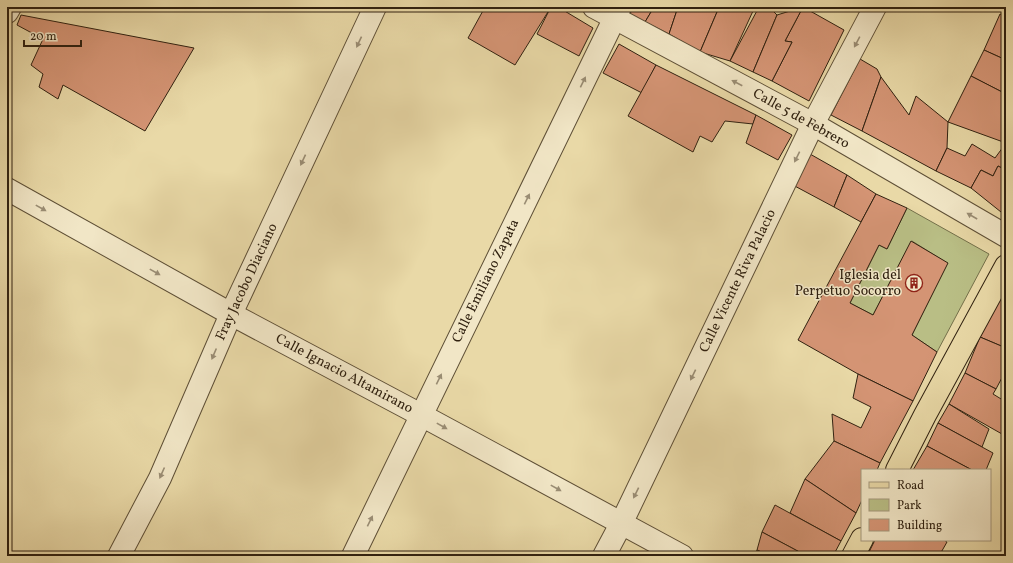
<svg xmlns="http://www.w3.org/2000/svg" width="1013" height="563" viewBox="0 0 1013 563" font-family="Vollkorn,serif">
  <rect width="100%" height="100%" fill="#e9d9a7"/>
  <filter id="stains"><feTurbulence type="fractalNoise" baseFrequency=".005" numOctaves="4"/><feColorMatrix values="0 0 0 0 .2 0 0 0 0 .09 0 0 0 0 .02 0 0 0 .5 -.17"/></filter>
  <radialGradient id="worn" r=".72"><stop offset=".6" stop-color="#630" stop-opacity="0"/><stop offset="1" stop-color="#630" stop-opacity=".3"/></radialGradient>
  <!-- green -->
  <polygon fill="#b9be85" stroke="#74704a" points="907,208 989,254 937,352 912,335 947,263 912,241 873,315 850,303 879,245 887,249"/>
  <!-- building -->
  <g fill="#d49474" stroke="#302110">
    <polygon points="485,7 551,7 515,65 468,38"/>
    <polygon points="551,7 558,7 593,28 579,56 537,34"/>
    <polygon points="633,7 654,7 645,22 630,14"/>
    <polygon points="654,7 678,7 669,34 645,22"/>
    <polygon points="678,7 707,7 717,12 700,52 669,34"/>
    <polygon points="707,7 746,7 753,11 730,61 700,52 717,12"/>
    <polygon points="759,7 769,7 777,15 753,72 730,61"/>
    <polygon points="803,7 844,30 809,101 772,81 792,42 785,41"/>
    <polygon points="803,7 785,41 792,42 772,81 753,72 777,15"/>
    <polygon points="1000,14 1006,17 1006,60 984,50"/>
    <polygon points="21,15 194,48 145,131 63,85 58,99 39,87 43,74 31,65 43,39 17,25"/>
    <polygon points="619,44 656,65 642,93 603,73"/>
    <polygon points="984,50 1006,60 1006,94 971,76"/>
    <polygon points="860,59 877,69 881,77 862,131 831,115"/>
    <polygon points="656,65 756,115 753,124 725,121 712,142 700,136 693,152 628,116"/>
    <polygon points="971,76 1006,94 1006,143 948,122"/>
    <polygon points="881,77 909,115 916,96 948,122 947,148 936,171 862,131"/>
    <polygon points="756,115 792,135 778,160 746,143"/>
    <polygon points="1006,143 1006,170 998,166 993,176 981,170 971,188 936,171 947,148 965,156 972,144 995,158"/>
    <polygon points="810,154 847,175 834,207 791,184"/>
    <polygon points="998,166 1006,170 1006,216 971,188 981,170 993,176"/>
    <polygon points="847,175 876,194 861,222 834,207"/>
    <polygon points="876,194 907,208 887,249 879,245 850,303 873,315 911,241 948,263 912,335 937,352 913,401 858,374 798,340"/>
    <polygon points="1006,283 1006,348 980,337"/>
    <polygon points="980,337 1006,348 1006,370 996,389 965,373"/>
    <polygon points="965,373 996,389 993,394 1006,402 1006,424 1002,434 949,404"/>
    <polygon points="858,374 913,401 880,463 834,441 832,414 861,428 871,407 853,398"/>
    <polygon points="949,404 989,429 982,447 938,423"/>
    <polygon points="938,423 993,453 986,470 972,470 927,446"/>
    <polygon points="834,441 880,463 877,470 862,470 862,500 856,513 805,479"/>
    <polygon points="927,446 972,470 913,470"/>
    <polygon points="805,479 856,513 841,541 790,513"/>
    <polygon points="775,505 841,541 833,556 807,556 762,532"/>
    <polygon points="762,532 807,556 770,556 757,550"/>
    <polygon points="875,540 944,540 947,542 939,556 867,556"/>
    <polygon points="757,550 770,556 754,556"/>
  </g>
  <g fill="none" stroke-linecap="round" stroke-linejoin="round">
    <!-- minor casing -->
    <g stroke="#5e4f36" stroke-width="24">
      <g id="minor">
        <polyline points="594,7 813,124 1006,236"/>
        <polyline points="7,12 10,7"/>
        <polyline points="7,189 231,314 421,415 682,556"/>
        <polyline points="119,556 160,478 231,314 375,7"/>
        <polyline points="353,556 620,7"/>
        <polyline points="604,556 621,524 813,124 875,7"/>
      </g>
    </g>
    <!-- major casing -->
    <g stroke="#302110" stroke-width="24">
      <g id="major">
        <polyline points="897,470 925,415 1006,266"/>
        <polyline points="853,556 862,539"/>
      </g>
    </g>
    <!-- minor -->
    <use href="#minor" stroke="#f1e6c6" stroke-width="22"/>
    <!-- major -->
    <use href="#major" stroke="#e9d9a7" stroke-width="22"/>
  </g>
  <!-- one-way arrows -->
  <defs><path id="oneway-solid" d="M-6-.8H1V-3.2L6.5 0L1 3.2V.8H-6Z"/></defs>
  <g fill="#9a8d74">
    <use href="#oneway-solid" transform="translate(359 42) rotate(115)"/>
    <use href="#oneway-solid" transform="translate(857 42) rotate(118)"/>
    <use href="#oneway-solid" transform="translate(583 82) rotate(-64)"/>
    <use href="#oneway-solid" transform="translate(737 83) rotate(-152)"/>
    <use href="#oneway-solid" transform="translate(797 157) rotate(116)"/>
    <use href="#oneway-solid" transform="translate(303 160) rotate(115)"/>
    <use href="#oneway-solid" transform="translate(527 199) rotate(-64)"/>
    <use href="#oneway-solid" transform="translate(41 208) rotate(29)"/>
    <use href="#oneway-solid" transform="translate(972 216) rotate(-150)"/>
    <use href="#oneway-solid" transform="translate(155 272) rotate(29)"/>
    <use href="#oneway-solid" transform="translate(214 354) rotate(113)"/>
    <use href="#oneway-solid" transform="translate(693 375) rotate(116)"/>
    <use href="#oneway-solid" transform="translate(439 379) rotate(-64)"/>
    <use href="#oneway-solid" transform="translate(442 426) rotate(29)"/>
    <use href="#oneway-solid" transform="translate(162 473) rotate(114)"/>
    <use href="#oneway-solid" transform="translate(556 488) rotate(29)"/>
    <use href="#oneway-solid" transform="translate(636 493) rotate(116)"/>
    <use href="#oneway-solid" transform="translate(370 521) rotate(-64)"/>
  </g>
  <!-- icons -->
  <defs>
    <g id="building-ring" transform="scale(0.9)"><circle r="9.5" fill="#f1e6c6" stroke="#8f2418" stroke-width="1.5"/><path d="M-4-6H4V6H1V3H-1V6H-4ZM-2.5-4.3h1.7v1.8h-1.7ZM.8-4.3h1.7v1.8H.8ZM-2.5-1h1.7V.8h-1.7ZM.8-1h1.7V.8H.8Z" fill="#8f2418"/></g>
  </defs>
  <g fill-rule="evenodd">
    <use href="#building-ring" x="914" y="283"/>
  </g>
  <g text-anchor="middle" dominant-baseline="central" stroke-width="3" stroke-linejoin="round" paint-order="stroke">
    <!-- street labels -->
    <g font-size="14" fill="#302110" stroke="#f1e6c6">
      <text transform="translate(801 119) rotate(29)">Calle 5 de Febrero</text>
      <text transform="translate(486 281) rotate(-64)">Calle Emiliano Zapata</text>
      <text transform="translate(738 281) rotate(-64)">Calle Vicente Riva Palacio</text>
      <text transform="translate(247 282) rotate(-65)">Fray Jacobo Diaciano</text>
      <text transform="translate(344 374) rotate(28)">Calle Ignacio Altamirano</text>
    </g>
    <!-- poi labels -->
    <g font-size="14" fill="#302110" stroke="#f1e6c6" text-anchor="end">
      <text x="901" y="275">Iglesia del<tspan x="901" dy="16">Perpetuo Socorro</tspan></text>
    </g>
  </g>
  <!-- margin -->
  <rect width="1013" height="563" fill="none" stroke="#e9d9a7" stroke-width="24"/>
  <rect x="8" y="8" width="997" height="547" fill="none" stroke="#302110" stroke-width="2"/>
  <rect x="12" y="12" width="989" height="539" fill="none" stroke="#302110"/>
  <!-- legend -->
  <rect x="861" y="469" width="130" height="72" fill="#f1e6c6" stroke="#a4977d"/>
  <rect x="869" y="482" width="20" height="6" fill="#e9d9a7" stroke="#a4977d"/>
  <text x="897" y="489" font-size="12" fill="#302110">Road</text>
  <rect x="869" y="499" width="20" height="12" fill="#b9be85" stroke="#a4977d"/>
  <text x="897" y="509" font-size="12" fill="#302110">Park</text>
  <rect x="869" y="519" width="20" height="12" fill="#d49474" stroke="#a4977d"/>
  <text x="897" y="529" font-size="12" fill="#302110">Building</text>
  <!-- scale -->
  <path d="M24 40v6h57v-6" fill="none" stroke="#302110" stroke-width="2"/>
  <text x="30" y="40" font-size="12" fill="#302110" stroke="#f1e6c6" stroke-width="3" paint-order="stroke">20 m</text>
  <rect width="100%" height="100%" filter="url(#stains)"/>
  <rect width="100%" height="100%" fill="url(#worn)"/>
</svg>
